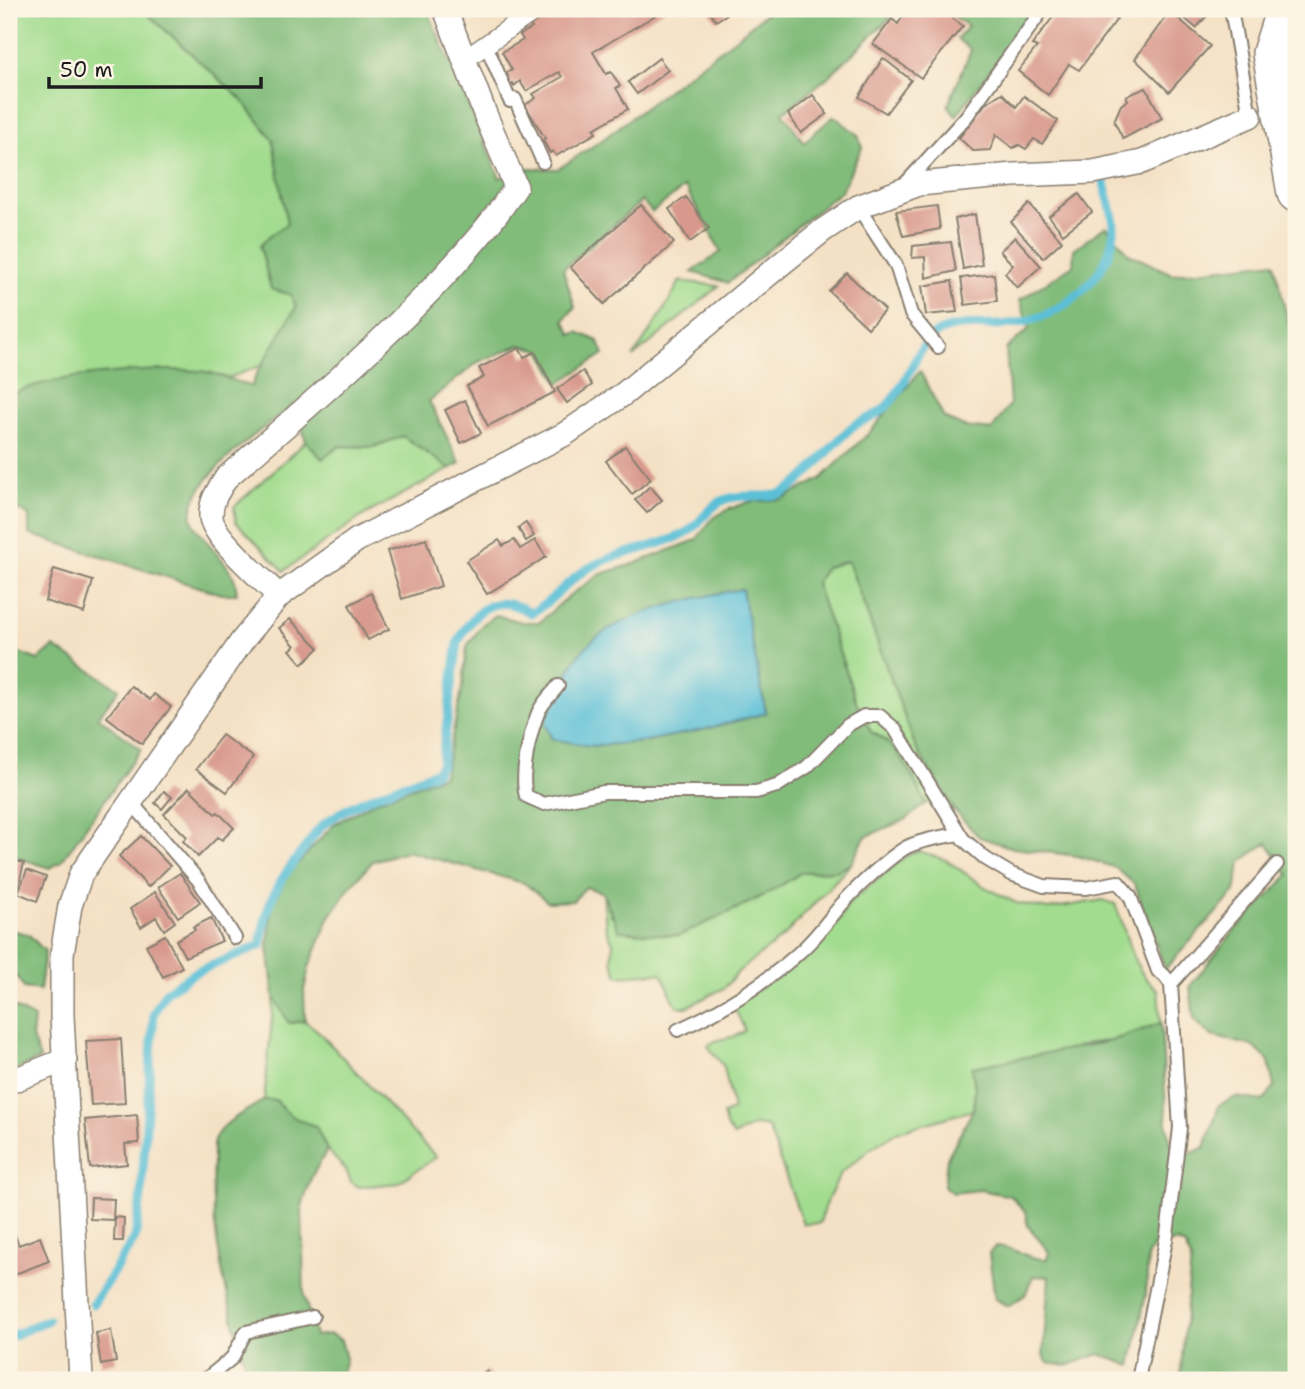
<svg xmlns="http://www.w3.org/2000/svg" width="1305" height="1389" viewBox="0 0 1305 1389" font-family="'Shantell Sans',sans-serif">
  <rect width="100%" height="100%" fill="#fcf5e5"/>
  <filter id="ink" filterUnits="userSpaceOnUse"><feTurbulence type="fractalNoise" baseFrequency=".0143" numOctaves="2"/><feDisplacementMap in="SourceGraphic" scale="14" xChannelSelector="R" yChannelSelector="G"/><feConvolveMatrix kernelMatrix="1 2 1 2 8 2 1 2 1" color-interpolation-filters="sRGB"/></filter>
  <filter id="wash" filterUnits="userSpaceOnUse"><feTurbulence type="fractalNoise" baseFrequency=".00686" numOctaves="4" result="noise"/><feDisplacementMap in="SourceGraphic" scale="28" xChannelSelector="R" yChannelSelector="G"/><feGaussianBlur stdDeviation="1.57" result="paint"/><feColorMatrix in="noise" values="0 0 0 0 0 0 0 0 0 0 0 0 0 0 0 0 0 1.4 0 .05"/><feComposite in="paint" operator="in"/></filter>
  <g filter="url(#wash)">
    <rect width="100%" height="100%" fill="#f4e1c5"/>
    <!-- green -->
    <g fill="#a2dc8f" stroke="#5f7c56" stroke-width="2">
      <polygon points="9,9 426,9 294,353 205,387 9,441"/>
      <polygon points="680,281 719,286 633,357 664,310"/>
      <polygon points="403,436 450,469 364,515 284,571 236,522 234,507 306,441 322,459 340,446 373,447"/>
      <path d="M848,561l68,187 40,64 -15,-8 -15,-1c-14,-26 -26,-59 -55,-71l-14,-28 -41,-121 10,-16z"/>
      <path d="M919,851l27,9 39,27 31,16 32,6 55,-9 12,4c15,34 13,62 43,86l3,33 -50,18 -23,2 -113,47 -2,20 -74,21 -29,18 -29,24 -16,32 -5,18 -17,1 -35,-97 -13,-2 -21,11 -8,-10 -3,-12 10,-4 -9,-43 -16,-21c11,-11 27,-5 37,-16l-11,-23 70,-51 33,-32 13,-22 56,-46z"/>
      <path d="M851,864l-67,72 -45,35 -15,17 -37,19h-9c-9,-12 -9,-22 -17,-34l-43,3 -6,-15 1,-18 -7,-15 -3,-35 8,22 68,21 86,-41 37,-23 33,-1z"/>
      <path d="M274,998l16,25 15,-2 12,9 119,127 -38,26 -39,4 -8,-5 -5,-12 -19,-20 -12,-24c-16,-5 -29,-11 -39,-26h-12z"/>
    </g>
    <!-- forest -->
    <g fill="#81bc7a" stroke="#4e6c4b" stroke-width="2" fill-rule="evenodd">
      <path d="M142,9h285l73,169 26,-10 32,1 44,-29 134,-102 35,-29h129l-72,68 -45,36 21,29 30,-26 24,19 4,13 -21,43 -113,92 -36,-11 29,-20 -36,-65 -33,25 -10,-11 -79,68 12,38 -11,13 8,15 6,-3 20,9 6,13 -45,29 -18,-33 -21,-5 -42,17 -49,39 31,62 -10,6 -47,-33 -30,11 -33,-1 -18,13 -16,-18 -12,-37c-25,21 -122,85 -99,122 11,17 32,35 39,52 2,5 2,11 3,16h-16l-192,-60v-18l-9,-6 -11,3v-117c38,-22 152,-30 197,-24 15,2 31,11 46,14l4,-11 40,-68 -5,-12 -20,-6 -11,-43 9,-10 18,-12 -14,-84 -30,-39z"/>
      <polygon points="943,9 1032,9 1006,49 956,116 948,105 971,50 957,39 968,26"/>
      <path d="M1106,226l23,28 43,20 102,-12 22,93v1025h-116l11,-121 -6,-13 -8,-4 -22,3 -7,10 -2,39 -15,72 -32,-12 -32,12 -19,-3 -5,-8 6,-78 -16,-1 -8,19 -17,11 -13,-7 -6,-46 7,-7c19,1 31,14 51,13l2,-7 -21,-26 -3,-14 -14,-16 -31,-6 -28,3 -8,-7 3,-28 26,-48 2,-20 -3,-23 139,-26 50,-18 6,103 4,18 19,10 15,-7 14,-42 17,-8 27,4 11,-14 -5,-26 -16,-15 -41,-10 -18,-16 -4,-34 44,-55 55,-56 -22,-32 -26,18 -6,31 -70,77 -30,-84 -19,-17 -38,-12 -65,-8 -34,-11 -23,-25 -40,-64 -68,-187 -22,6 -10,16 41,121 14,28c29,12 41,45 55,71l-19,16 -42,18 -14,27 -15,7 -34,1 -37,23 -86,41 -60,-5 -16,-38 -17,-6 -13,14 -25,1 -24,-19 -117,-32 -34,10 -24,27 -20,30 -20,49 -5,23 1,31 -16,2 -15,-25 -6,-51 4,-43 18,-32 44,-48 40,-22 70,-27 19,-90 4,-39 16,-22 13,-9 26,7h18l30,-27 31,-21 33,-10 62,-24 17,-22 16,-9 20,-7 33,-3 39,-20 50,-48 49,-60 24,47 20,9 28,3 18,-26 -4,-55 23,-20 -9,-29 53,-35 1,-16zM621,622l145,91 -64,17 -61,12 -51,4 -38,-7 27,-85z"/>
      <polygon points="54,647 119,689 98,717 141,749 61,862 50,868 9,855 9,649 38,660"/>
      <polygon points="9,930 28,934 45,951 40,990 24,988 9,964"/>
      <polygon points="11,1006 34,1018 32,1038 40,1059 9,1073 9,1008"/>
      <path d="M264,1100h12c10,15 23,21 40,26l11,24 -16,28 -9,28 2,90 11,40 15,-2 11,6 5,19 -6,21h-91c-18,-68 -41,-148 -36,-218 0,-7 -1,-16 1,-22 7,-18 35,-30 50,-40z"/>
    </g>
    <!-- water -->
    <path fill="#5abfd7" stroke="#3b6e7a" stroke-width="2" d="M742,589l24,124 -64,17 -61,12 -51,4 -38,-7 -8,-17c11,-21 21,-48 35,-67 29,-41 117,-58 163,-66z"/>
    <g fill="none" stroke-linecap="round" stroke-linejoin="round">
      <!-- stream -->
      <g stroke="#5abfd7" stroke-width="9">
        <path d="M93,1304l42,-66 6,-41 13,-184 12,-21 28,-19 67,-28c4,-42 17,-64 43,-96 6,-8 12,-18 20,-25 29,-23 77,-38 112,-52l5,-7 17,-123c17,-33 37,-51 73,-29 22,-11 36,-33 58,-45 30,-17 65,-19 95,-34 15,-8 22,-24 36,-32 19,-11 47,-2 62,-9 21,-8 51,-50 70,-66 8,-6 19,-9 28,-15 6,-4 13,-13 17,-19 14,-18 21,-50 42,-61 23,-11 54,-4 79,-9 45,-8 92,-45 96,-93 1,-15 -7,-33 -10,-47"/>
        <polyline points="9,1337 48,1320"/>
      </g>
    </g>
    <g id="blocks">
      <!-- building -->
      <g fill="#d8988c">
        <polygon points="515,9 564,9 567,12 573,9 666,9 593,52 606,74 611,72 620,86 616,88 628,109 594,129 596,133 556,156 553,151 550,153 543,140 545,138 525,105 536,98 533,94 562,77 559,72 526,91 520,81 514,86 513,83 509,85 505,78 508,76 506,73 512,70 502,52 523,40 520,35 532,28 528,22 525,24"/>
        <polygon points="708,9 728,9 724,11 727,14 716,21"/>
        <polygon points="907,9 912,9 917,12 919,9 940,9 963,26 921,78 873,44 892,19 898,24"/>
        <polygon points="1059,9 1101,9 1117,19 1079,70 1069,64 1048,95 1018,71 1037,47 1032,45"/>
        <polygon points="1174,9 1213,9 1196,28"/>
        <polygon points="1170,11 1210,46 1169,92 1135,59"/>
        <polygon points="659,58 668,70 637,94 628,82"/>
        <polygon points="883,58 911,80 886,113 859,97"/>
        <polygon points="1146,88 1162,118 1123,139 1114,121 1121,105 1128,100 1126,96"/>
        <polygon points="1002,93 1016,107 1024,96 1058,121 1042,144 1034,139 1026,149 1019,145 1013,148 996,135 990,150 973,151 959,138 986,103"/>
        <polygon points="813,95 827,114 801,133 788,114"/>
        <polygon points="1079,194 1092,212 1063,234 1049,216"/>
        <polygon points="686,197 709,228 690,242 669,209"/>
        <polygon points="1029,204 1062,241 1043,258 1011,222"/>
        <polygon points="641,205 674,243 604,304 570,267"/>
        <polygon points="937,206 940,229 903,236 896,211"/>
        <polygon points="975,214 982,265 963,269 955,219"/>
        <polygon points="1015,237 1041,266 1017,288 1005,273 1013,265 1000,251"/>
        <polygon points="951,242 956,271 926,278 925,257 912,258 913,246"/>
        <polygon points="847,273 885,310 868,328 829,291"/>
        <polygon points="994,274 997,301 965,305 961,278"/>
        <polygon points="952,281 957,312 926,315 922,286"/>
        <polygon points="519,348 524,357 535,352 555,392 488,426 467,386 484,377 479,368"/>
        <polygon points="583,371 592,385 567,403 557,389"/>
        <polygon points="465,400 481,433 461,443 445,410"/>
        <polygon points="625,446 651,479 632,494 606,461"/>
        <polygon points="650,486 662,500 647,513 635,500"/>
        <polygon points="526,523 534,536 526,541 518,528"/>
        <polygon points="426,539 441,586 402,599 387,551"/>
        <polygon points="499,540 503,546 514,540 520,549 535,540 546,557 487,594 466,561"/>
        <polygon points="54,569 93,581 84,613 45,601"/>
        <polygon points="371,593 389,629 368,640 349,605"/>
        <polygon points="290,619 319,648 302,664 290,650 295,646 279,628"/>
        <polygon points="131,686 150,700 154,694 171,707 142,744 107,717"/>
        <polygon points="222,735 253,757 227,792 196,769"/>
        <polygon points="189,788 215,814 218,812 234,828 222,840 218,837 198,857 183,841 187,837 164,814"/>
        <polygon points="164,791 172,797 162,809 155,803"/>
        <polygon points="141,836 170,866 148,887 119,856"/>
        <polygon points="9,859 24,863 18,888 9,886"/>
        <polygon points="27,870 46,877 37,901 18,893"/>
        <polygon points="180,873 200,902 178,917 158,887"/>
        <polygon points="155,892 175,922 164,930 156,917 141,927 130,909"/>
        <polygon points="211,918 222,941 185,957 176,940 195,930 193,927"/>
        <polygon points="165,935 182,967 163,977 146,945"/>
        <polygon points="121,1039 125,1103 91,1105 86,1041"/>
        <polygon points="137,1115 139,1143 125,1144 127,1164 90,1168 85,1120"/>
        <polygon points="91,1198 114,1199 113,1220 90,1219"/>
        <polygon points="115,1217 124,1218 123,1241 114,1241"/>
        <polygon points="13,1231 19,1245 40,1237 49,1261 10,1276 9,1233"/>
        <polygon points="111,1330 116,1362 101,1365 96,1333"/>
        <polygon points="487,1371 493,1380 475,1380"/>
      </g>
    </g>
  </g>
  <g filter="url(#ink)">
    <use href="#blocks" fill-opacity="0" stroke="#887e70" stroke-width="2"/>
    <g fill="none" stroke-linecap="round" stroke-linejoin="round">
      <!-- service casing -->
      <g stroke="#887e70" stroke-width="16">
        <g id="service">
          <polyline points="1231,9 1250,116"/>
          <polyline points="486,45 510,101 515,99 543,162"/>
          <polyline points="905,184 966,117 1043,9"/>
          <polyline points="858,207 896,265 911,314 938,347"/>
          <path d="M558,686c-6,8 -16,17 -20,27 -8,20 -18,62 -12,83l18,8 60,-12h152l21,-6 30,-19 41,-42 16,-9h16l15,13 68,110 23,20 25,15 33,12 42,2 32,-6 12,14 28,75 6,4 7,9"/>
          <polyline points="131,802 199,881 235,938"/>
          <path d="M678,1030c44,-20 90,-48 126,-82 15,-14 25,-29 38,-44 14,-16 47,-47 65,-57 16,-8 36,-10 52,-13"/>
          <polyline points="205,1380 232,1358 246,1332 313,1317"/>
          <polyline points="1138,1380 1167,1235 1180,1128 1171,984 1277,864"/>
        </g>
      </g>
      <!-- pedestrian casing -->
      <g stroke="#887e70" stroke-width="21">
        <polyline id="pedestrian" points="464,60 537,9"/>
      </g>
      <!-- minor casing -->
      <g stroke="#887e70" stroke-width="26">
        <g id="minor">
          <path d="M279,596c-15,-15 -67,-60 -68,-79 -1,-16 8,-28 16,-40 88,-77 179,-153 254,-243 13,-15 24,-31 35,-47l-31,-73 -40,-105"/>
          <polyline points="9,1082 65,1060"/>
          <polyline points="81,1380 62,1016 62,954 70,906 81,874 242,641 279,596 357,540 565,434 625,393 781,264 822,231 858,207 919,184 1013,175 1093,172 1142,162 1250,116"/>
        </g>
      </g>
      <!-- primary casing -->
      <g stroke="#887e70" stroke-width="40">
        <polyline id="primary" points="1285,9 1271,53 1296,193"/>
      </g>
      <!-- service -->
      <use href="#service" stroke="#fff" stroke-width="12"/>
      <!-- pedestrian -->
      <use href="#pedestrian" stroke="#fff" stroke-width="18"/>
      <!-- minor -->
      <use href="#minor" stroke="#fff" stroke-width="23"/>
      <!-- primary -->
      <use href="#primary" stroke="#fff" stroke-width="37"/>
    </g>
  </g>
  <!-- margin -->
  <rect width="1305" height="1389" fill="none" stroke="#fcf5e5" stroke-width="35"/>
  <!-- scale -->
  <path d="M49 77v10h212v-10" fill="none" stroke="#1c1c1c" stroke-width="3.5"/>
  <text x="60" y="77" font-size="21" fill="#1c1c1c" stroke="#fcf5e5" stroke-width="5" paint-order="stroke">50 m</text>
</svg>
